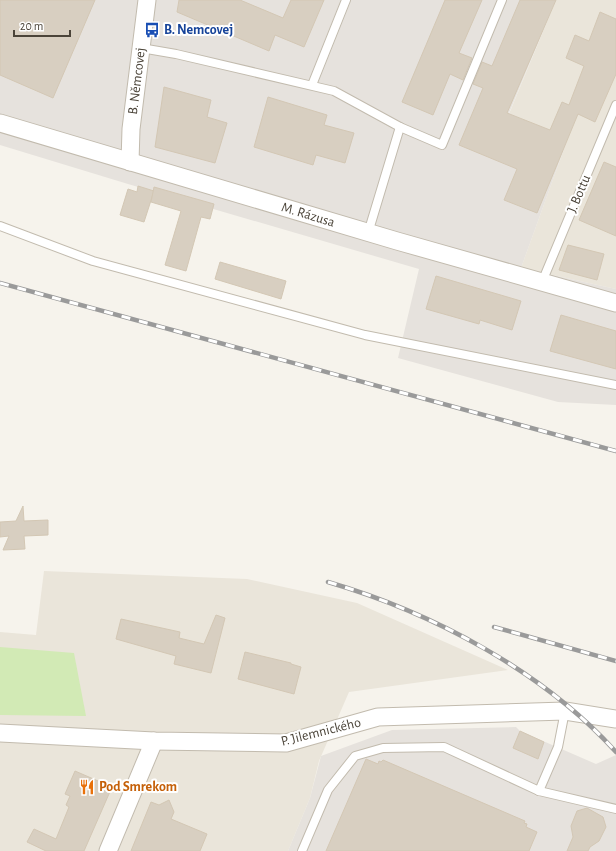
<svg xmlns="http://www.w3.org/2000/svg" width="616" height="851" viewBox="0 0 616 851" font-family="'Alegreya Sans',sans-serif">
  <rect width="100%" height="100%" fill="#f6f3ec"/>
  <!-- residential -->
  <g fill="#eae5da">
    <polygon points="556,0 616,0 616,289 521,268 568,138 509,114"/>
    <polygon points="44,571 247,579 357,603 508,670 349,692 319,761 310,798 288,851 0,851 0,632 36,635"/>
  </g>
  <!-- industrial -->
  <g fill="#e6e2dd">
    <polygon points="0,0 556,0 509,113 568,138 521,268 616,289 616,405 558,402 398,358 419,269 128,184 0,145"/>
    <polygon points="516,727 520,731 596,764 616,755 616,851 288,851 310,798 321,756 392,730"/>
  </g>
  <!-- green -->
  <polygon fill="#d2eab5" points="0,647 74,653 86,716 0,715"/>
  <!-- building -->
  <g fill="#d8cfc1" stroke="#d3c7b4">
    <polygon points="0,0 95,0 53,98 0,75"/>
    <polygon points="179,0 240,0 283,18 291,0 324,0 304,47 275,35 269,51 177,12"/>
    <polygon points="445,0 482,0 459,53 472,58 463,80 450,74 433,115 402,102"/>
    <polygon points="520,0 556,0 507,113 550,130 562,102 569,105 584,66 566,58 575,35 589,41 600,12 616,19 616,74 595,122 578,114 537,213 504,200 517,169 459,145 483,88 473,84 482,62 492,66"/>
    <polygon points="164,87 211,100 207,117 227,123 215,163 155,147"/>
    <polygon points="268,97 327,115 324,125 354,133 345,163 316,155 313,165 254,147"/>
    <polygon points="604,162 616,167 616,236 579,220"/>
    <polygon points="138,186 154,191 144,222 120,215 128,189 137,192"/>
    <polygon points="154,187 214,204 210,219 201,217 186,271 165,265 181,211 151,202"/>
    <polygon points="568,245 604,254 597,280 559,270"/>
    <polygon points="220,262 286,281 281,299 215,279"/>
    <polygon points="436,276 521,301 512,330 480,320 479,324 426,309"/>
    <polygon points="561,315 616,331 616,369 550,351"/>
    <polygon points="23,506 24,521 48,520 48,535 24,536 25,549 3,550 9,536 0,537 0,522 16,521"/>
    <polygon points="216,615 225,618 211,673 174,664 176,656 116,639 121,619 180,632 179,638 204,644"/>
    <polygon points="245,652 291,663 291,664 301,667 294,694 238,679"/>
    <polygon points="520,731 544,742 538,759 513,748"/>
    <polygon points="366,759 378,764 379,761 381,762 383,760 525,821 524,823 527,824 526,827 537,832 529,851 326,851"/>
    <polygon points="75,771 112,787 84,851 46,851 27,842 34,829 56,839 69,807 66,805 70,796 65,794"/>
    <polygon points="169,800 174,812 171,819 207,834 200,851 131,851 151,802 159,805"/>
    <polygon points="587,808 603,817 606,827 599,841 590,847 588,851 567,851 573,837 571,826 577,811"/>
  </g>
  <g fill="none" stroke-linecap="round" stroke-linejoin="round">
    <!-- lane casing -->
    <g stroke="#c2bbae" stroke-width="10">
      <g id="lane">
        <polyline points="141,48 176,54 334,91 400,127 368,233"/>
        <polyline points="312,85 346,0"/>
        <polyline points="400,127 442,145 502,0"/>
        <polyline points="0,226 93,261 365,335 616,385"/>
        <polyline points="542,282 616,105"/>
        <polyline points="539,791 616,809"/>
        <polyline points="302,851 328,790 355,756 383,748 444,747 539,791 558,747 565,711"/>
      </g>
    </g>
    <!-- street casing -->
    <g stroke="#c2bbae" stroke-width="19">
      <g id="street">
        <polyline points="0,123 397,241 616,303"/>
        <polyline points="130,162 131,129 147,0"/>
        <polyline points="0,733 154,741 286,743 378,717 565,711 616,719"/>
        <polyline points="108,851 154,741"/>
      </g>
    </g>
    <!-- lane -->
    <use href="#lane" stroke="#fff" stroke-width="8"/>
    <!-- street -->
    <use href="#street" stroke="#fff" stroke-width="17"/>
    <!-- rail casing -->
    <g stroke="#9a9a9a" stroke-width="4.5">
      <g id="rail">
        <polyline points="0,283 616,451"/>
        <path d="M328,582c103,30 215,89 288,170"/>
        <polyline points="494,627 616,661"/>
      </g>
    </g>
    <!-- rail -->
    <use href="#rail" stroke="#fff" stroke-width="3" stroke-dasharray="9" stroke-linecap="butt"/>
  </g>
  <!-- icons -->
  <defs>
    <g id="bus-bare" transform="scale(1.2)"><path d="M-5-6H5V4H4V6H2V4H-2V6H-4V4H-5ZM-3.5-4V0h7V-4ZM-3.5 1.2v1.5H-2V1.2ZM2 1.2v1.5H3.5V1.2Z" fill="#1a4fb4" stroke="#fff" stroke-width="2.5" paint-order="stroke"/></g>
    <g id="restaurant-bare" transform="scale(1.2)"><path d="M-5-6h1v4h1v-4h1v4h1v-4h1v5L-1.5 .5V6h-2V.5L-5-1ZM5-6V6H3V1.5H1.5Q1.5-4 5-6Z" fill="#e8710a" stroke="#fff" stroke-width="2.5" paint-order="stroke"/></g>
  </defs>
  <g fill-rule="evenodd">
    <use href="#bus-bare" x="152" y="30"/>
    <use href="#restaurant-bare" x="87" y="787"/>
  </g>
  <g text-anchor="middle" dominant-baseline="central" stroke-width="4" stroke-linejoin="round" paint-order="stroke">
    <!-- transit labels -->
    <g font-size="14" font-weight="bold" fill="#164399" stroke="#fff" text-anchor="start">
      <text x="164" y="30">B. Nemcovej</text>
    </g>
    <!-- street labels -->
    <g font-size="14" fill="#4b4439" stroke="#fff">
      <text transform="translate(137 81) rotate(-83)">B. Němcovej</text>
      <text transform="translate(579 194) rotate(-67)">J. Bottu</text>
      <text transform="translate(308 215) rotate(17)">M. Rázusa</text>
      <text transform="translate(321 732) rotate(-14)">P. Jilemnického</text>
    </g>
    <!-- food labels -->
    <g font-size="14" font-weight="bold" fill="#c56008" stroke="#fff" text-anchor="start">
      <text x="99" y="787">Pod Smrekom</text>
    </g>
  </g>
  <!-- scale -->
  <path d="M14 30v6h56v-6" fill="none" stroke="#4b4439" stroke-width="2"/>
  <text x="20" y="30" font-size="12" fill="#4b4439" stroke="#ffffff" stroke-width="3" paint-order="stroke">20 m</text>
</svg>
